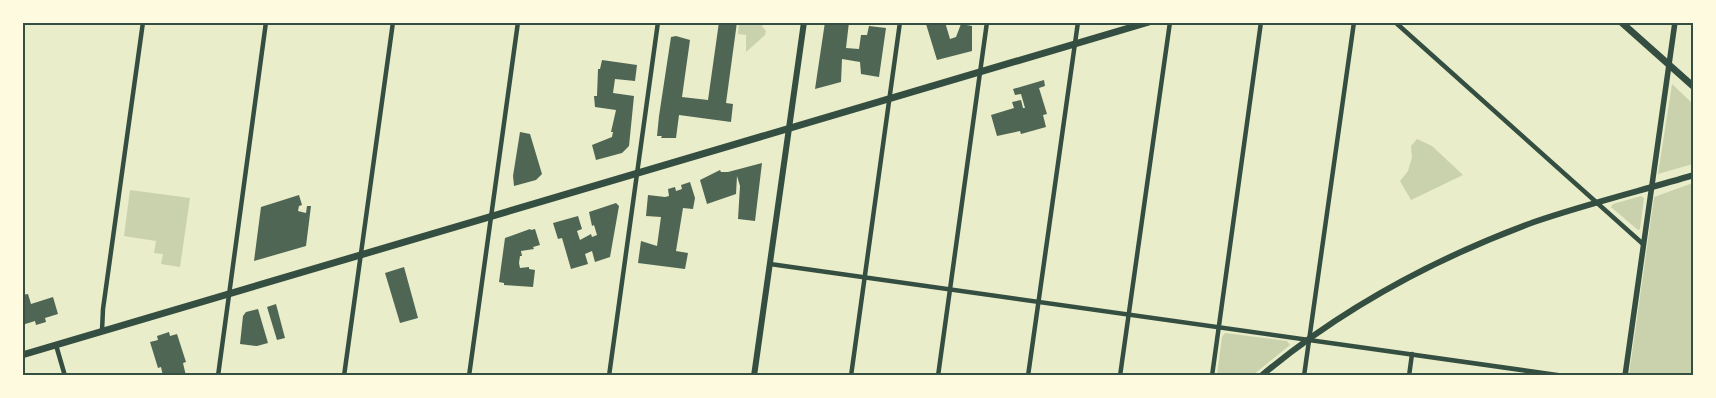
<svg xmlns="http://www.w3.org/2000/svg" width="1716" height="398" viewBox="0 0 1716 398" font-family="Figtree,sans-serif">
  <rect width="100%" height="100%" fill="#e9edc9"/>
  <!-- green -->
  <g fill="#cad2ad">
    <polygon points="739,22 763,23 762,26 766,31 765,35 746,52 746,35 738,34"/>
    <polygon points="1672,84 1693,104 1693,164 1658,174"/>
    <polygon points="1417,139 1432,146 1463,175 1411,200 1400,181 1408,171 1412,157 1411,146"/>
    <polygon points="1693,183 1693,375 1629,375 1654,197"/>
    <polygon points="130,190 190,198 180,267 161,264 163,254 154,253 156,241 124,236"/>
    <polygon points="1641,196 1644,198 1640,229 1638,230 1611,207 1613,204"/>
    <polygon points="1225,333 1287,341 1290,345 1253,375 1217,375 1222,337"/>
  </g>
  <!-- building -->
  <g fill="#4f6655">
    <polygon points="719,22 737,22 726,103 733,104 731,122 679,115 676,138 661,138 662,136 657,136 659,116 671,37 676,36 690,40 682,97 708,100"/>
    <polygon points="825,22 849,22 846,48 859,49 861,35 867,35 869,26 886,28 879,77 861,74 860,62 842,59 841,82 815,89"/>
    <polygon points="931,22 945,22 950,39 956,37 961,24 972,26 972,51 937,60 926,24"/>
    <polygon points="602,60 637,65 635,81 615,79 613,93 634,96 629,146 622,153 596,160 592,145 612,137 613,132 611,132 616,110 595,107 594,96 597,96 598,69 600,69"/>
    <polygon points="1044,80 1045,86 1039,88 1047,114 1043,115 1046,127 1021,134 1020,131 997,136 991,115 1014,108 1012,102 1021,100 1023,108 1025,108 1021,94 1015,95 1013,89"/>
    <polygon points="520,132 530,134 542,174 536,180 514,186 513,176"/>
    <polygon points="762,163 755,221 738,219 740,186 737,176 736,194 707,204 700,180 720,170 721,172 728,172"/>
    <polygon points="690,182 695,198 693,209 683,208 676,251 688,253 685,269 638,263 641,241 657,246 661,217 646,216 648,195 665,197 669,196 668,189 675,187 676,191 682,189 681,185"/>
    <polygon points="299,195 302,205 299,206 298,211 306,213 307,206 311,206 306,246 254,261 261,207"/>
    <polygon points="616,203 619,206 610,257 595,262 592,251 585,254 588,264 571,269 562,238 558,239 553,223 578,216 582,229 577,231 580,240 591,234 592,237 597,235 594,225 592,226 589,212"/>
    <polygon points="530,229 531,230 535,229 540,245 533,247 534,249 521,251 522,256 520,256 519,263 520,268 529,267 529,269 535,270 533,287 504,285 504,283 499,282 505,238"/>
    <polygon points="404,267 418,318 400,323 385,273"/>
    <polygon points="28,294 31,304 53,297 58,314 45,318 46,322 36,325 35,321 22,325 22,295"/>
    <polygon points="276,304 285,338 277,340 267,307"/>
    <polygon points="258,309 268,343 257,346 240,344 243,316 246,312"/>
    <polygon points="169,332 170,336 177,334 186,362 183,363 186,376 163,376 161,367 158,368 150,342 158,340 157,336"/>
  </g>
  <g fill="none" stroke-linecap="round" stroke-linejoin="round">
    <!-- minor -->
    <g stroke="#344e41" stroke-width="4.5">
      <polyline points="1395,22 1643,244"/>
      <polyline points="770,264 1564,376"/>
      <polyline points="102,331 103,309 143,22"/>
      <polyline points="56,345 65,376"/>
      <polyline points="218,376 266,22"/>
      <polyline points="344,376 393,22"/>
      <polyline points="469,376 518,22"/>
      <polyline points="609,376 658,22"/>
      <polyline points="851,376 900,22"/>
      <polyline points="938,376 987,22"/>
      <polyline points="1028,376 1078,22"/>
      <polyline points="1120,376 1170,22"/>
      <polyline points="1212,376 1261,22"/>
      <polyline points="1304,376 1354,22"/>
      <polyline points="1409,376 1412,354"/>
    </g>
    <!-- tertiary -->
    <polyline stroke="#344e41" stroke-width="5.5" points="1625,376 1675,22"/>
    <!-- secondary -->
    <g stroke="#344e41" stroke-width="6">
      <polyline points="754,376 804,22"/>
      <path d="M1261,376c80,-67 175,-118 273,-154 52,-18 106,-31 160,-47"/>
    </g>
    <!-- primary -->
    <g stroke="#344e41" stroke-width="7">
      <polyline points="1621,22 1694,87"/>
      <polyline points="22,355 1149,22"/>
    </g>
  </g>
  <!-- border -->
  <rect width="1716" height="398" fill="none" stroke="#fefae0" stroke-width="48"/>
  <rect x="24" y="24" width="1668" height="350" fill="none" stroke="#344e41" stroke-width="2"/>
</svg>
